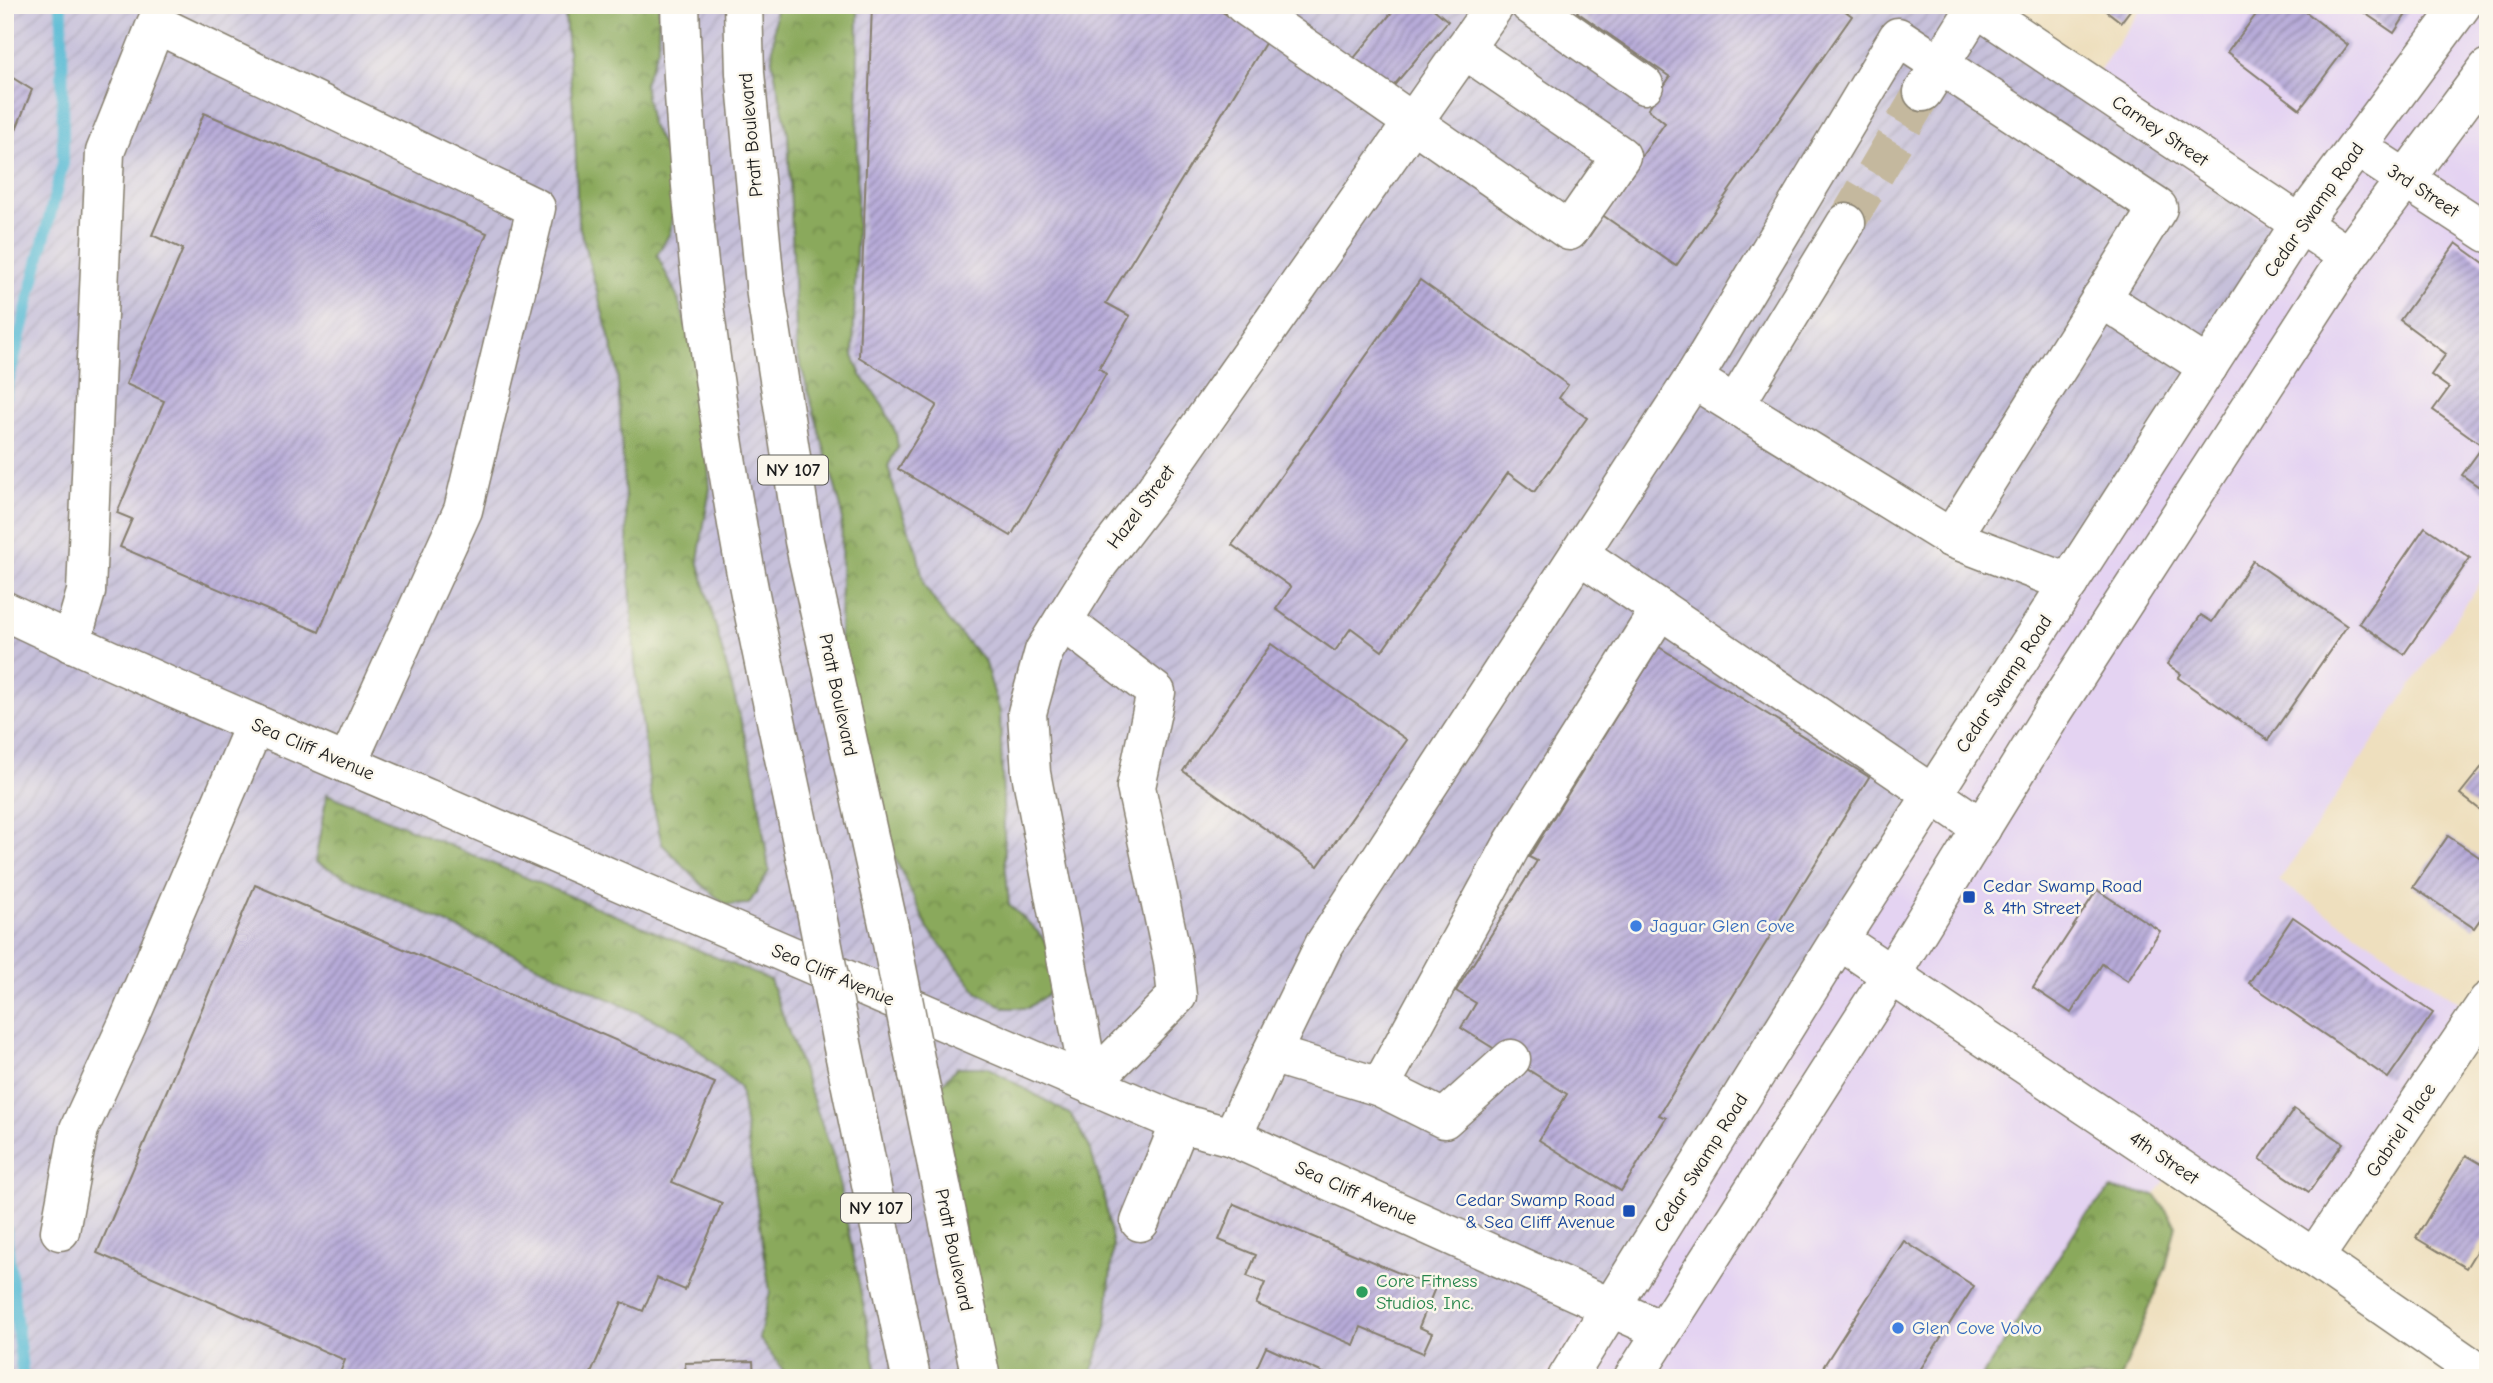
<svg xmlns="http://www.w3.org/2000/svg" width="2493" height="1383" viewBox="0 0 2493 1383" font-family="'Comic Neue',sans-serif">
  <defs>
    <pattern id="industrial-furrows" width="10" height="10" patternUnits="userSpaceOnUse" patternTransform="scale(1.75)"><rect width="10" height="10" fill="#c6c0da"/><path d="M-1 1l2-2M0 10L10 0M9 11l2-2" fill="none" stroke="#aaa4ba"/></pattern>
    <pattern id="forest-crowns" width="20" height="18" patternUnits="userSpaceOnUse" patternTransform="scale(1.75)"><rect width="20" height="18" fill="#8aa95c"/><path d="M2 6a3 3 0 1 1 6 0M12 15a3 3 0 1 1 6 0" fill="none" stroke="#70894b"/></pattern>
    <pattern id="building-hatch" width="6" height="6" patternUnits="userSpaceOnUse" patternTransform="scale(1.75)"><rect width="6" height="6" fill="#b7abd9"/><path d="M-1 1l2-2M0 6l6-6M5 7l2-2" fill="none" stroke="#948aaf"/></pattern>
  </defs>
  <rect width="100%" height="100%" fill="#fbf7ec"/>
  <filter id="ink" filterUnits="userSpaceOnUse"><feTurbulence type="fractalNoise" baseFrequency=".0143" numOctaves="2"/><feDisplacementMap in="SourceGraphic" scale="14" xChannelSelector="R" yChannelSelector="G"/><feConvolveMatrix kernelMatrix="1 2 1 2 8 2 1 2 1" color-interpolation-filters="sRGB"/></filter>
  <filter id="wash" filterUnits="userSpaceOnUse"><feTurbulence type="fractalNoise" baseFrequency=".00686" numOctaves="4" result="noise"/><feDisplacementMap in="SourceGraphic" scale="28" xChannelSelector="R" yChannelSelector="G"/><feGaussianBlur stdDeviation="1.57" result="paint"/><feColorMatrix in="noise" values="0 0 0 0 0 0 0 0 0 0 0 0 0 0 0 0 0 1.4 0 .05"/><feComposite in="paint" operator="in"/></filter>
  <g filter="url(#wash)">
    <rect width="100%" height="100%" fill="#eedfbe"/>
    <!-- built -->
    <polygon fill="#e4d3f2" points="1940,5 2080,99 2144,5 2474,5 2488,14 2488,571 2279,881 2478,1015 2314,1258 2175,1166 2155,1195 2111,1189 2084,1217 1981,1378 1093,1378"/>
    <!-- industrial -->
    <polygon fill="url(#industrial-furrows)" points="5,5 1940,5 2278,232 1542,1378 5,1378"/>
    <!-- forest -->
    <g fill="url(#forest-crowns)" stroke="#53623c" stroke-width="2">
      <polygon points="564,5 659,5 658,48 644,84 651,124 669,158 676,197 670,233 657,255 677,296 700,372 710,488 698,560 755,774 769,871 749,904 726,905 701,884 662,844 651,795 635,664 617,366 578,221 575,132"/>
      <path d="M776,5h82l-1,218 -4,133 8,19 22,30 13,28 2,14 -10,19 8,30 21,55 7,34 24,36 36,39 16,52 5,148 4,45c19,17 46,38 47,65 0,7 -4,15 -5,22l-23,16h-22l-28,-15 -50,-64 -46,-99 -42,-189 2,-130 -45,-159 -9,-218 -16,-73z"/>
      <polygon points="327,794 770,980 834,1158 878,1378 789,1378 759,1338 770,1292 740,1088 678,1031 315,862"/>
      <polygon points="957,1067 987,1067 1071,1115 1089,1146 1103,1192 1113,1245 1106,1327 1093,1368 1093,1378 987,1378 940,1086"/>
      <polygon points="2111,1189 2155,1195 2176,1225 2166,1267 2121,1378 1981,1378 2084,1217"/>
    </g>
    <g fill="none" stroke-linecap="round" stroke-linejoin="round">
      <!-- stream -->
      <g stroke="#56bad4" stroke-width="12">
        <polyline points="5,395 63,163 62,14 60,5"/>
        <polyline points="5,1225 23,1378"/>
      </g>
    </g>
    <g id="blocks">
      <!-- building -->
      <g fill="url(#building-hatch)">
        <polygon points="872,5 1211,5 1267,40 1106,303 1130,316 1099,368 1106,374 1011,536 898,469 937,405 859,357"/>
        <polygon points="1398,5 1429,5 1448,21 1391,89 1354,58"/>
        <polygon points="1582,5 1837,5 1852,16 1676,266 1601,214 1665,123 1648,109 1670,77 1577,12"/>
        <polygon points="2099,5 2134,5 2121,22"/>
        <polygon points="2250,5 2297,5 2348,45 2300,109 2227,53 2258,12"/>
        <polygon points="2353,5 2412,5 2394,33"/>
        <polygon points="5,73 32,90 6,154 15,160 5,175"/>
        <polygon points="204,113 487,233 319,632 120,547 132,519 117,513 164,401 126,384 183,249 152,235"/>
        <polygon points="2456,243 2488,266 2488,493 2462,475 2483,446 2433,410 2449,388 2431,375 2446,354 2400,320"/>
        <polygon points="1420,280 1568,385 1559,398 1587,418 1534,492 1508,473 1382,651 1351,628 1335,651 1276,609 1291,587 1232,545"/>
        <polygon points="2425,527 2470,558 2404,654 2359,623"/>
        <polygon points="2253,561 2347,626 2268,740 2178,678 2181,674 2167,664 2201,615 2212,622"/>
        <polygon points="1271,644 1407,740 1318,866 1183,771"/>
        <polygon points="1659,647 1869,777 1659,1115 1666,1118 1621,1191 1539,1140 1567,1094 1461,1028 1476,1003 1456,991 1537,861 1529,857"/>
        <polygon points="2488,759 2488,816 2460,794"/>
        <polygon points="2448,836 2488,863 2488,908 2474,928 2413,887"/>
        <polygon points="255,885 715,1083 672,1182 722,1203 685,1290 657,1278 643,1311 622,1302 589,1378 338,1378 345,1360 97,1253"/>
        <polygon points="2097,890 2160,931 2128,981 2102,964 2071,1013 2033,988"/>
        <polygon points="2293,917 2433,1013 2388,1078 2249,983"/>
        <polygon points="2294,1109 2343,1143 2309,1192 2260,1159"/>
        <polygon points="2466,1155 2488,1168 2488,1232 2466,1268 2416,1238"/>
        <polygon points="1234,1204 1435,1288 1419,1327 1432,1333 1423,1353 1361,1327 1354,1345 1256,1304 1265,1283 1247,1276 1256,1255 1219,1240"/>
        <polygon points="1904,1241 1974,1286 1920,1370 1933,1378 1816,1378"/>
        <polygon points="1266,1347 1334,1378 1252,1378"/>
        <polygon points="753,1361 754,1378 686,1378 685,1363"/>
      </g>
    </g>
  </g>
  <g filter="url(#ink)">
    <use href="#blocks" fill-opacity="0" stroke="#857e6d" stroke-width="2"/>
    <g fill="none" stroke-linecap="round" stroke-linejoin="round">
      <!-- minor-tunnel -->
      <polyline stroke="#c4b89e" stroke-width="38" stroke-dasharray="38 19" stroke-linecap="butt" points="1846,223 1923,92"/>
      <!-- minor casing -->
      <g stroke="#857e6d" stroke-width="41">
        <g id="minor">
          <polyline points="1244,5 1569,231 1621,156 1464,49"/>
          <polyline points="1530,5 1644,85"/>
          <polyline points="1973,5 2348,256"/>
          <polyline points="1923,92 1976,7"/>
          <polyline points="2358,148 2488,233"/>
          <polyline points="2101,298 2208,367"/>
          <polyline points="1693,379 1898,37 2158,208 1951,538"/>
          <polyline points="1735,405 1846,223"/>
          <polyline points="1579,554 1982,828"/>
          <path d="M5,611c140,67 282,127 424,188 250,109 501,217 751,324l52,14 431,194"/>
          <polyline points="1063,621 1156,692 1136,787 1173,961 1177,996 1090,1084"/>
          <polyline points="71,643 86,592 105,152 156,24 536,208 463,510 347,764"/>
          <polyline points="1839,940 2314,1258 2487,1378"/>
          <polyline points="1271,1054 1324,945 1693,379 1951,538 2069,583"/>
          <polyline points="1090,1084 1031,773 1027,713 1044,651 1099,563 1153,493 1495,5"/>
          <polyline points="1380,1087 1444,1119 1511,1059"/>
          <polyline points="1232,1137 1271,1054 1380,1087 1513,843 1660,609"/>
          <polyline points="1140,1222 1180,1123"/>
          <polyline points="60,1231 79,1129 127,1025 255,724"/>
          <polyline points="2314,1258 2488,1001"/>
        </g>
      </g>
      <!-- major casing -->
      <g stroke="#857e6d" stroke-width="41">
        <g id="major">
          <path d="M680,5c5,183 30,367 62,547 21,115 48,229 71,343"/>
          <polyline points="743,5 745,73 766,295 804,541 889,928"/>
          <polyline points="841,1038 911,1378"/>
          <polyline points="918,1074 981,1378"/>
          <polyline points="1567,1378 1839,940 2299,225 2462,5"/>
          <polyline points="1633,1378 1891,975 2053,712 2348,256 2488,68"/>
        </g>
      </g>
      <!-- minor -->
      <use href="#minor" stroke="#fff" stroke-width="38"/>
      <!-- major -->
      <use href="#major" stroke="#fff" stroke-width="38"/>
      <!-- major-bridge casing -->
      <g stroke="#857e6d" stroke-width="41" stroke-linecap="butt">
        <g id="major-bridge">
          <polyline points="813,895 841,1038"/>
          <polyline points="889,928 918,1074"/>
        </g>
      </g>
      <!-- major-bridge -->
      <use href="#major-bridge" stroke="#fff" stroke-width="38"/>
    </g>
  </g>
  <!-- markers -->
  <g fill="#1a4fb4" stroke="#fbf7ec" stroke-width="2.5">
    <rect x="1962" y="890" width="14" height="14" rx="3.5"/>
    <rect x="1622" y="1204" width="14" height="14" rx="3.5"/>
  </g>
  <g fill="#3f7fe0" stroke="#fbf7ec" stroke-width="2.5">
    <circle cx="1636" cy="926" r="7"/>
    <circle cx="1898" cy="1328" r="7"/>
  </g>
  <circle fill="#2e9e5b" stroke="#fbf7ec" stroke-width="2.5" cx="1362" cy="1292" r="7"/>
  <g text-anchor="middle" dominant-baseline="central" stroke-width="5" stroke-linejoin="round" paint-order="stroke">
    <!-- shield labels -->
    <g fill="#fbf7ec" stroke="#5f5e5a" stroke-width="2">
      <rect x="758" y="455.5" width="70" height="29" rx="5"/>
      <rect x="841" y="1193.5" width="70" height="29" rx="5"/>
    </g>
    <g font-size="18" font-weight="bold" fill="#1c1c1c">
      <text x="793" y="470">NY 107</text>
      <text x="876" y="1208">NY 107</text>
    </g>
    <!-- street labels -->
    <g font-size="19" fill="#1c1c1c" stroke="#fbf7ec">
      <text transform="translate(2160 131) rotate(34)">Carney Street</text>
      <text transform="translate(751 135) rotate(-95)">Pratt Boulevard</text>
      <text transform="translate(2423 191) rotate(33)">3rd Street</text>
      <text transform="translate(2314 210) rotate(-55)">Cedar Swamp Road</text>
      <text transform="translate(1141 507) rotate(-53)">Hazel Street</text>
      <text transform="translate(2004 684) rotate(-57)">Cedar Swamp Road</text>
      <text transform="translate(838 695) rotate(78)">Pratt Boulevard</text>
      <text transform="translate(313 749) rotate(23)">Sea Cliff Avenue</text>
      <text transform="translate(833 975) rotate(23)">Sea Cliff Avenue</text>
      <text transform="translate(2401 1130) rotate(-56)">Gabriel Place</text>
      <text transform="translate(2164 1158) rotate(34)">4th Street</text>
      <text transform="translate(1701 1163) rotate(-58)">Cedar Swamp Road</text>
      <text transform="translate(1356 1193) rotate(24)">Sea Cliff Avenue</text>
      <text transform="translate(954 1250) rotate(78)">Pratt Boulevard</text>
    </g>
    <!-- transit labels -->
    <g font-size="19" fill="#164399" stroke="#fbf7ec" text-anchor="start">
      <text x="1983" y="886">Cedar Swamp Road<tspan x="1983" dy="22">&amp; 4th Street</tspan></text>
      <text x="1615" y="1200" text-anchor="end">Cedar Swamp Road<tspan x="1615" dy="22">&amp; Sea Cliff Avenue</tspan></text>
    </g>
    <!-- shop labels -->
    <g font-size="19" fill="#366cbe" stroke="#fbf7ec" text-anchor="start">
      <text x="1650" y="926">Jaguar Glen Cove</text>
      <text x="1912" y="1328">Glen Cove Volvo</text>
    </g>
    <!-- leisure labels -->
    <g font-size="19" fill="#27864d" stroke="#fbf7ec" text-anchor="start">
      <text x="1376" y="1281">Core Fitness<tspan x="1376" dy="22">Studios, Inc.</tspan></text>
    </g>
  </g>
  <!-- margin -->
  <rect width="2493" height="1383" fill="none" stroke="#fbf7ec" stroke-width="28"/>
</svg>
